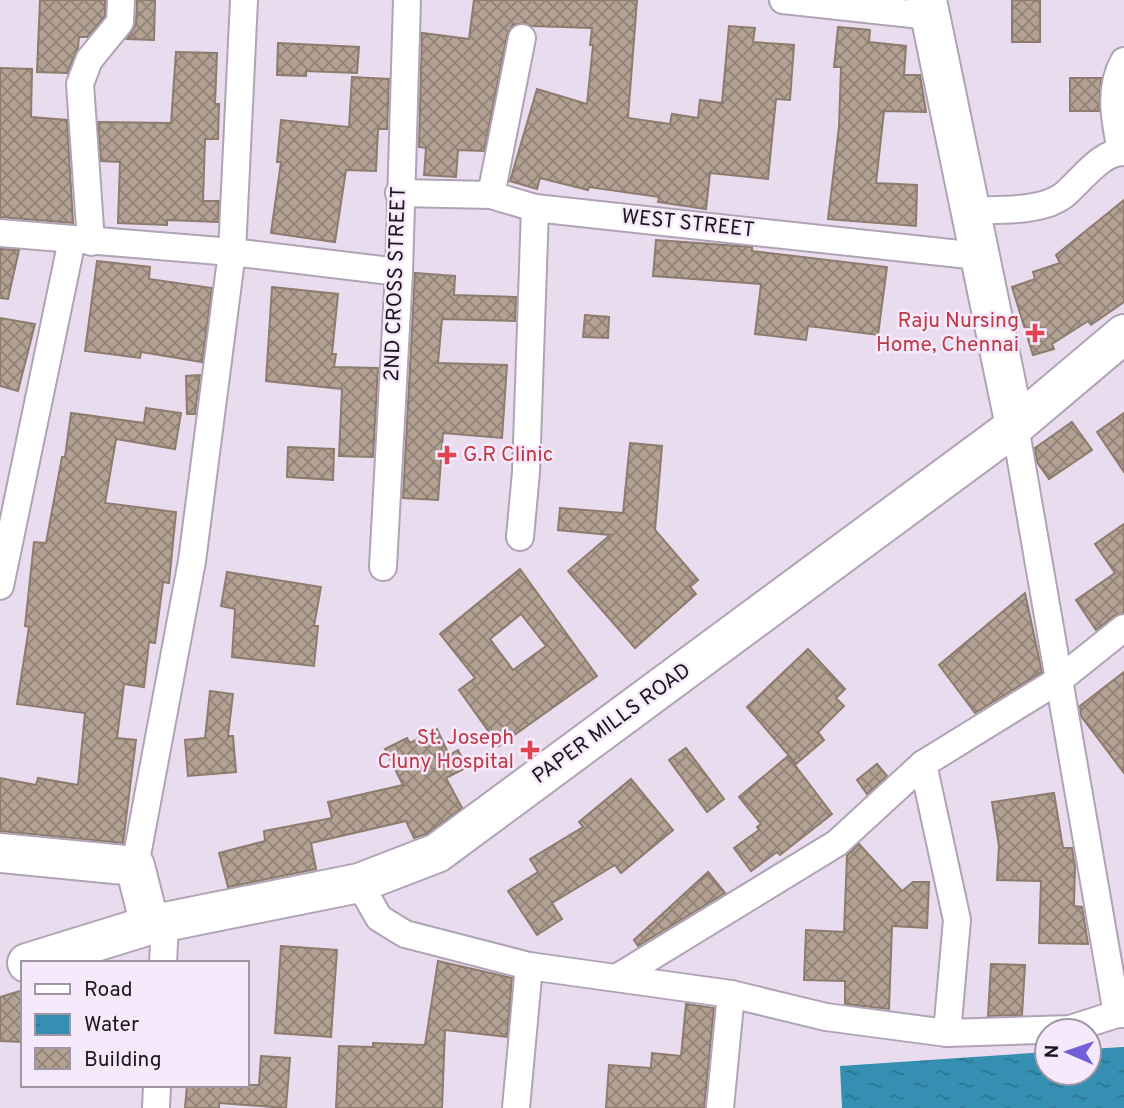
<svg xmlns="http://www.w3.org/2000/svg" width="1124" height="1108" viewBox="0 0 1124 1108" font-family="Overpass,sans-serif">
  <defs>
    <pattern id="water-ripples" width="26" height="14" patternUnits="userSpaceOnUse" patternTransform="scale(1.75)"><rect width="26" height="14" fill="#358fb2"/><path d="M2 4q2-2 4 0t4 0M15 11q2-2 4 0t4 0" fill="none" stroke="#2c7490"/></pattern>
    <pattern id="building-cross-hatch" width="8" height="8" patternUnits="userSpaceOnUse" patternTransform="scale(1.75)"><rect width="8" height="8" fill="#b3a193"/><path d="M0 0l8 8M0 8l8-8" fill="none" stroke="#918277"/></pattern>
  </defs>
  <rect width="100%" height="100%" fill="#eadcef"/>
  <!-- water -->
  <polygon fill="url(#water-ripples)" points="1124,1047 1124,1108 842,1108 840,1066 1047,1052 1047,1073 1089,1073 1089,1049"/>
  <!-- building -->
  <g fill="url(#building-cross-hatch)" stroke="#8d7b6e" stroke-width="2" fill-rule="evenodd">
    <polygon points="40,0 105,0 105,16 87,37 79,37 78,48 67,73 37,72"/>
    <polygon points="137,0 155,0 154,40 127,39 136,24"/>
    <polygon points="474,0 637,0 628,118 670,124 672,114 698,118 700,100 722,103 729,26 755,28 753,42 794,45 790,100 776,99 768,179 710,173 706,209 658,202 659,197 589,187 588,190 540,178 537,189 510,181 537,89 587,104 593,45 590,45 592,28 531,26 524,23 513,25 507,35 484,151 458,150 456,177 424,175 426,148 419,147 422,33 469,39"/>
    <rect x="1012" y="0" width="28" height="42"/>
    <polygon points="838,27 870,30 869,42 906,46 904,75 920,75 926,112 884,111 876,183 917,185 916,226 828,219 839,127 841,67 834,67"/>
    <polygon points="278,43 359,47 357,73 306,71 306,76 277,75"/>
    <polygon points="176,52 217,53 215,104 219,104 218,139 205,139 203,201 219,201 218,222 167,220 167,225 118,223 120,162 101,161 98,122 171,123"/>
    <polygon points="0,68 32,69 31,117 67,120 73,223 0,217"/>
    <polygon points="352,77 389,79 387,129 378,129 376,171 346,170 335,242 271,233 281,162 277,162 281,120 349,127"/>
    <polygon points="1070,78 1101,78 1099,111 1070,111"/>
    <polygon points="1124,200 1124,302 1091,325 1088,321 1052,344 1054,349 1033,355 1012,287 1035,279 1033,272 1060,263 1056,255"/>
    <polygon points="656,240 752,247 752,251 887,267 878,335 808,326 806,340 755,334 761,284 653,276"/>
    <polygon points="0,249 19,250 8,299 0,298"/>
    <polygon points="97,261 150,267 149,279 212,288 202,362 141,352 140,358 85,351"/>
    <polygon points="415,273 455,276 454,295 516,297 515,321 442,319 438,363 507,365 502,438 443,433 438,500 403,498"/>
    <polygon points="272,287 338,294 332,354 336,354 334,367 378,368 373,457 339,456 342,389 266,381"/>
    <polygon points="585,315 609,317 608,338 583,337"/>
    <polygon points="0,318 35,324 18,391 0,386"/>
    <polygon points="200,375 195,414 187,414 186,376"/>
    <polygon points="146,408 181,413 175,449 116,439 105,503 176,512 169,583 163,582 155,643 149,642 144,687 124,684 117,738 136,740 123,843 0,831 0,778 36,785 38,778 78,785 85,713 17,704 29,627 25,626 34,542 46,543 62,457 65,457 71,413 144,423"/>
    <polygon points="1124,413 1124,472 1097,432"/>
    <polygon points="1072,422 1092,450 1049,479 1037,462 1035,448"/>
    <polygon points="630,443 662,446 655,530 698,580 690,587 696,594 635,648 568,571 610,535 558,530 560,508 623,513"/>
    <polygon points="288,447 334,449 333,480 287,477"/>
    <polygon points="1124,524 1124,613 1114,616 1096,630 1076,600 1115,573 1095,544"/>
    <path d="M520,569l77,107 -98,70 -40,-56 16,-12 -35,-44zM521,614l25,32 -33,24 -23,-31z"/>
    <polygon points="227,572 321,587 314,626 318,626 314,666 232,657 235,609 221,606"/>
    <polygon points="1025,593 1042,672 975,713 939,665"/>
    <polygon points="808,649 845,689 836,698 844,706 818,732 824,740 796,764 747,707"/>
    <polygon points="1124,672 1124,773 1081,716 1080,706"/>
    <polygon points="210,691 233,694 228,736 233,736 236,772 188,776 185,740 205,738"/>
    <polygon points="437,729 449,755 458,750 467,767 446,778 462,808 426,834 414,838 406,821 311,843 316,869 228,887 219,853 265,841 264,831 332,818 328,802 403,785 385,749 407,738 410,743"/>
    <polygon points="686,748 724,799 707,812 669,760"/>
    <polygon points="788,756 832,814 780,855 777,852 751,871 734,848 759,830 757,827 761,824 739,797"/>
    <polygon points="877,764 887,776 867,794 857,780"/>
    <polygon points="631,779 673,830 621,873 615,865 552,903 562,919 537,935 508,891 538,872 530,859 583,827 579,822"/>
    <polygon points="1054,793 1063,848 1072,848 1075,867 1074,906 1082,907 1088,944 1039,943 1041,881 997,880 999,846 992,802"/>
    <polygon points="859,844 902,891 913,882 929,882 927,928 892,926 889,1009 845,1004 845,981 804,980 806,930 844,932 847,855"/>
    <polygon points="708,872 725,893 638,946 634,940"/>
    <polygon points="281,946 337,950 331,1037 275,1033"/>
    <polygon points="438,961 512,978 507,1037 445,1030 442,1108 336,1108 339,1046 373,1047 373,1043 425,1045"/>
    <polygon points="991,964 1025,965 1022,1015 988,1016"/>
    <polygon points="23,990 23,1042 0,1041 0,997"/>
    <polygon points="686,1004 714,1008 704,1108 606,1108 609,1065 651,1068 652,1053 681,1056"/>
    <polygon points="261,1056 290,1058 286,1108 219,1103 219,1108 185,1108 187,1085 259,1085"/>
  </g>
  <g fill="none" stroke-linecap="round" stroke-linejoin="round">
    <!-- street casing -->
    <g stroke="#b0a3b5" stroke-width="30">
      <g id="street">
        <polyline points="783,0 930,16"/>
        <path d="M1121,151c-6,-30 -13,-62 3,-90"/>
        <polyline points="399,193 491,195 535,208 978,256"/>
        <polyline points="491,195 522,38"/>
        <path d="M969,211c28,-2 72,2 95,-16 17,-14 37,-44 60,-43"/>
        <polyline points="0,233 232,252 399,272"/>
        <polyline points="91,242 80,84 89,60 120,22 121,0"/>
        <polyline points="1015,426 1117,1014 1124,1014"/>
        <polyline points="520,537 526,472 535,208"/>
        <polyline points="383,567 399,272 407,0"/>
        <polyline points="0,586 72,240"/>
        <polyline points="923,764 957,920 947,1033"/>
        <polyline points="135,866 192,561 232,252 244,0"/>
        <polyline points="359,883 379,918 405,934 529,966 731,994 826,1017 947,1033 1070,1029 1117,1014"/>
        <polyline points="163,963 165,923"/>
        <polyline points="618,977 837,843 923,764 1059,680 1124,628"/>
        <polyline points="156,1108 157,1085"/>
        <polyline points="516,1108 529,966"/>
        <polyline points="720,1108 731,994"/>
      </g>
    </g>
    <!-- secondary casing -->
    <g stroke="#b0a3b5" stroke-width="42">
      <g id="secondary">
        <polyline points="927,0 1015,426"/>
        <polyline points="0,853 135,866 150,925"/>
        <polyline points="27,963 150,925 359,883 437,853 1015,426 1124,334"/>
      </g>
    </g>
    <!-- street -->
    <use href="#street" stroke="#fff" stroke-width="26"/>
    <!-- secondary -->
    <use href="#secondary" stroke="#fff" stroke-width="38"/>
  </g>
  <!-- markers -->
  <g fill="#e0444e" stroke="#f7e9fc" stroke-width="2.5">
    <path d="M1031.5 322.5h7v7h7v7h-7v7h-7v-7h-7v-7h7z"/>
    <path d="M443.5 444.5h7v7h7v7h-7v7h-7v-7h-7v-7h7z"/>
    <path d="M526.5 739.5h7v7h7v7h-7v7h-7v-7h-7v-7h7z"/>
  </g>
  <g text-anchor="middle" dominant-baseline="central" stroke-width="5" stroke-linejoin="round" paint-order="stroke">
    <!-- street labels -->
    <g font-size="21" fill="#1b171d" stroke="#f7e9fc">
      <text transform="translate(688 224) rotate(6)">WEST STREET</text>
      <text transform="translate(396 284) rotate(-88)">2ND CROSS STREET</text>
      <text transform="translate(612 724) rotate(-36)">PAPER MILLS ROAD</text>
    </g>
    <!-- health labels -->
    <g font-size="21" fill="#be3a42" stroke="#f7e9fc" text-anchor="end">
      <text x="1019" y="321">Raju Nursing<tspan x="1019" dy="24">Home, Chennai</tspan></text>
      <text x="463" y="455" text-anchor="start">G.R Clinic</text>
      <text x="514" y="738">St. Joseph<tspan x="514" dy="24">Cluny Hospital</tspan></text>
    </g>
  </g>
  <!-- legend -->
  <rect x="21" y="961" width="228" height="126" fill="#f7e9fc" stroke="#9f95a3" stroke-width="2"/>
  <rect x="35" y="984" width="35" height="10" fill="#ffffff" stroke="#9f95a3" stroke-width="2"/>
  <text x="84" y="996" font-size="21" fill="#1b171d">Road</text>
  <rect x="35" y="1014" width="35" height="21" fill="url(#water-ripples)" stroke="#9f95a3" stroke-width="2"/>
  <text x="84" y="1031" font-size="21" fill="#1b171d">Water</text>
  <rect x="35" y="1048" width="35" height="21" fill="url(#building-cross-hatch)" stroke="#9f95a3" stroke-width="2"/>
  <text x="84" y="1066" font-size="21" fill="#1b171d">Building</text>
  <!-- north arrow -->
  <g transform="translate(1068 1052) rotate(272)"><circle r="33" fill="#f7e9fc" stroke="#9f95a3" stroke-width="2"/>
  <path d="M0-5L12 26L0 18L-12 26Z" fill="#735fda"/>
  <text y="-10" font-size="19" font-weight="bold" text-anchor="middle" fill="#1b171d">N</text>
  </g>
</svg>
